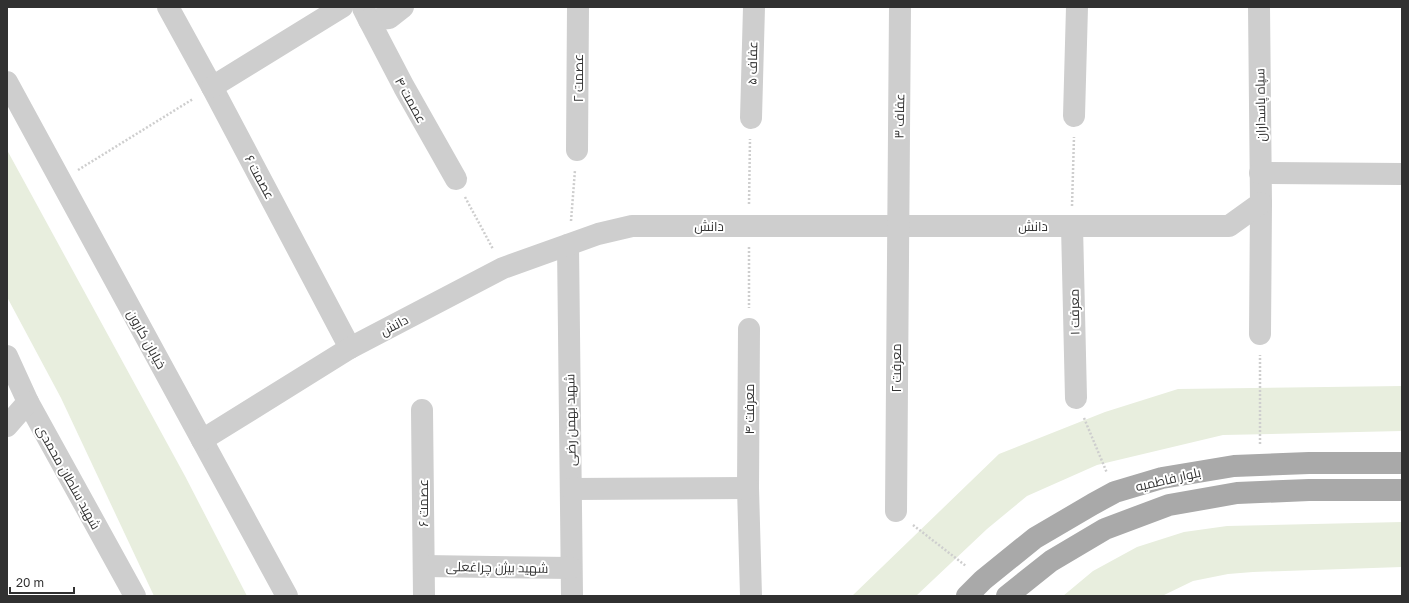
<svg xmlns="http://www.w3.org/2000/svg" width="1409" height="603" viewBox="0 0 1409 603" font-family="'Golos Text',Cairo,sans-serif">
  <rect width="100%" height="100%" fill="#fff"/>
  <!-- green -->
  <g fill="#e8eede">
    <polygon points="7,150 185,476 247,596 154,596 61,398 7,297"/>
    <polygon points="1402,386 1402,431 1223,435 1097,465 1027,496 987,529 916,596 852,596 999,454 1105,412 1178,389"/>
    <polygon points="1402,522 1402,567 1253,572 1228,574 1193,581 1162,596 1063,596 1093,571 1137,547 1184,532 1227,526"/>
  </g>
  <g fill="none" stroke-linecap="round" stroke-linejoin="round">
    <!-- path -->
    <g stroke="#cecece" stroke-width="2.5" stroke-dasharray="2 2" stroke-linecap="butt">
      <polyline points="78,170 193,99"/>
      <polyline points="465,197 493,249"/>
      <polyline points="749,204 750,139"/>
      <polyline points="1072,206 1074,137"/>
      <polyline points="571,221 575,170"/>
      <polyline points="749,247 749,308"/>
      <polyline points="1084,418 1107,473"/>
      <polyline points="1260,444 1260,355"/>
      <polyline points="913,525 966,566"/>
    </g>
    <!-- minor -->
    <g stroke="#cecece" stroke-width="22">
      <polyline points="168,7 212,87 350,348"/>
      <polyline points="1259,7 1261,203 1260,334"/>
      <polyline points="363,8 369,20 389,18 403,7"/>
      <polyline points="369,20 404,87 456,179"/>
      <polyline points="7,82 287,596"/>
      <polyline points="212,87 342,7"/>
      <polyline points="1074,116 1077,7"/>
      <polyline points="751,118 754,7"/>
      <polyline points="577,150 578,7"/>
      <polyline points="1260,173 1402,174"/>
      <polyline points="1072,226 1076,398"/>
      <polyline points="568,245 572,596"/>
      <polyline points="749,329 748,488 751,596"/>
      <polyline points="7,356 28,402 135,596"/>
      <polyline points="422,410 424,596"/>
      <polyline points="7,426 28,402"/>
      <polyline points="202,440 350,348 503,268 598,234 632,226 1229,226 1261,203"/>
      <polyline points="571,489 748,488"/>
      <polyline points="896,511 900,7"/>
      <polyline points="424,566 571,568"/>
    </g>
    <!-- major -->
    <g stroke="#a9a9a9" stroke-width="22">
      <polyline points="967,596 983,580 1035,538 1093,504 1115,492 1162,478 1234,466 1309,463 1402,463"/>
      <polyline points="1007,596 1051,561 1105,529 1169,505 1237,493 1309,490 1402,490"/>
    </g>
  </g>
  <g text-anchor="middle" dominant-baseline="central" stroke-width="4" stroke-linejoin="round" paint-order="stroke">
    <!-- street labels -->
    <g font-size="13" fill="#313131" stroke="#fff">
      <text transform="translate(752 63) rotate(-89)">عفاف ۵</text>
      <text transform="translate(578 78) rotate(-90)">عصمت ۲</text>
      <text transform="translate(411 100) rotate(61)">عصمت ۴</text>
      <text transform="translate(1260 105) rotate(-91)">سپاه پاسداران</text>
      <text transform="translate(899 116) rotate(-89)">عفاف ۳</text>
      <text transform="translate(260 177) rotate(62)">عصمت ۶</text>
      <text x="709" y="226">دانش</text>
      <text x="1033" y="226">دانش</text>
      <text transform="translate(1074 312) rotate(-91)">معرفت ۱</text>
      <text transform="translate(394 325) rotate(-28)">دانش</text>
      <text transform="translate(147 339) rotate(61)">خیابان کارون</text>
      <text transform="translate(896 368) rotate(-90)">معرفت ۲</text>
      <text transform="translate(749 409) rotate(-90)">معرفت ۴</text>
      <text transform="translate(570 420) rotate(-91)">شهید بهمن رضی</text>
      <text transform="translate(69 477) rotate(61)">شهید سلطان محمدی</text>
      <text transform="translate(1168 479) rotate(-13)">بلوار فاطمیه</text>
      <text transform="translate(423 503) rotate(-90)">عصمت ۶</text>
      <text transform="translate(497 567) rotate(1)">شهید بیژن چراغعلی</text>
    </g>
  </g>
  <!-- border -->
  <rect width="1409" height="603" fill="none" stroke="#313131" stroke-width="16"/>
  <!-- scale -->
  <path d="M10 587v6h64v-6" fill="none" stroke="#313131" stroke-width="2"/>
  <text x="16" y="587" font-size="12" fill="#313131" stroke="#ffffff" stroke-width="3" paint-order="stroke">20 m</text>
</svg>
